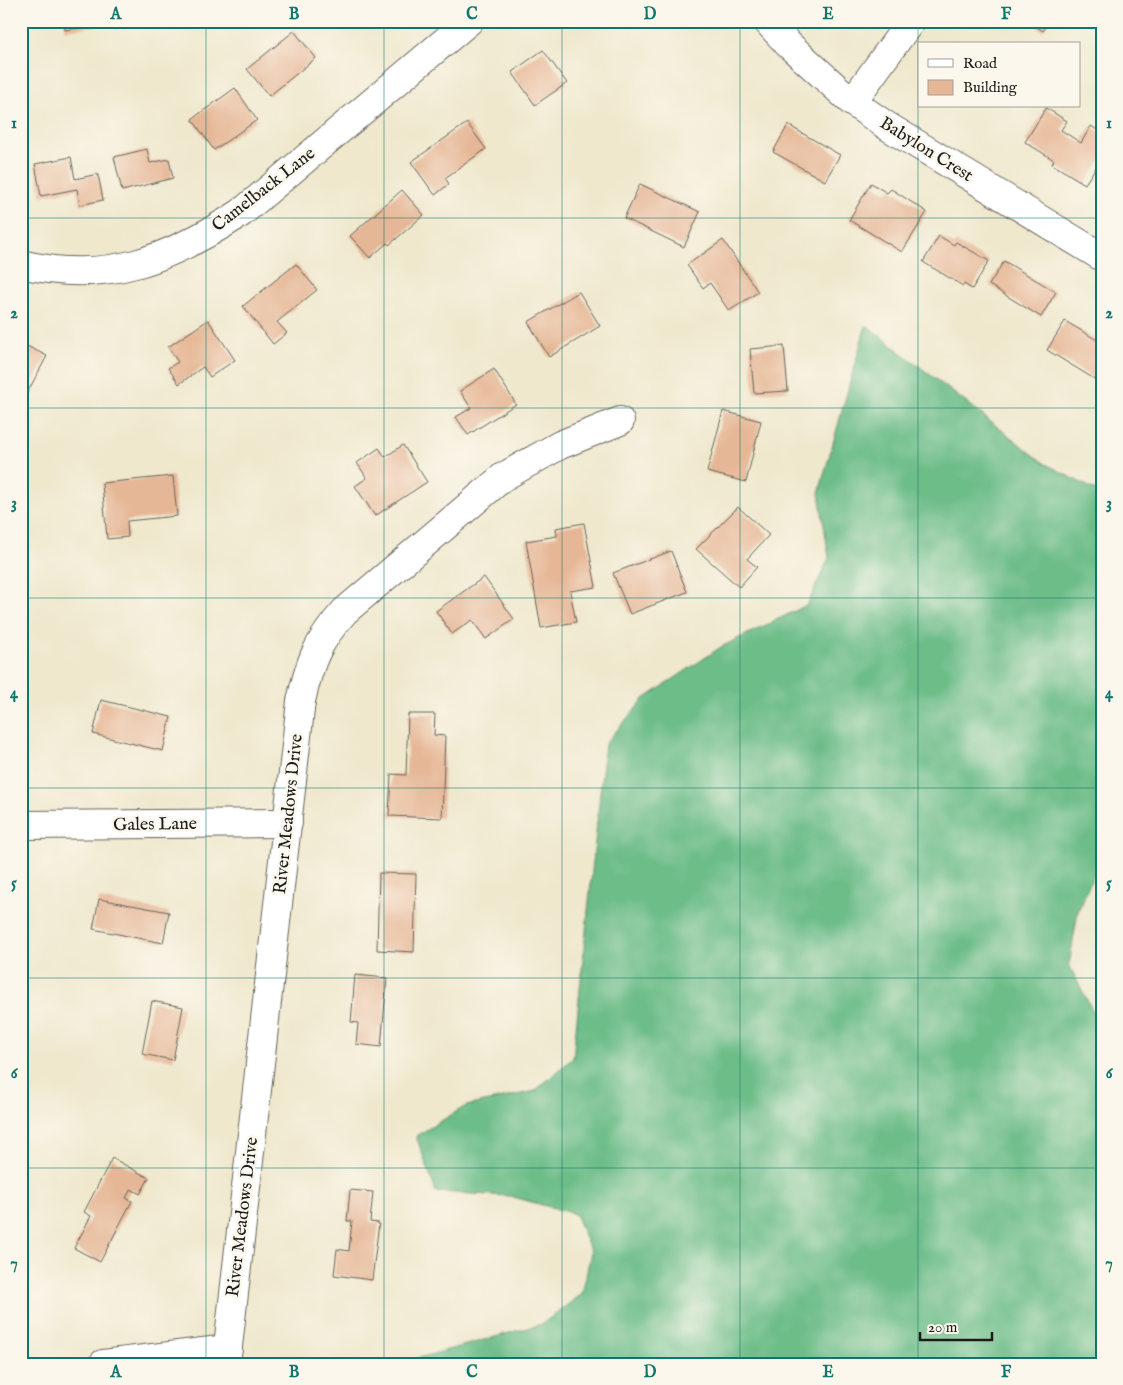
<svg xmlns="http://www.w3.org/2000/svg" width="1123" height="1385" viewBox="0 0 1123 1385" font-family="'IM FELL English',serif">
  <rect width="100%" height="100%" fill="#fbf7ec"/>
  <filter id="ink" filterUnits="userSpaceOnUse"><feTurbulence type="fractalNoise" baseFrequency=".02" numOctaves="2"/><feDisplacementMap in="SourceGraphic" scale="10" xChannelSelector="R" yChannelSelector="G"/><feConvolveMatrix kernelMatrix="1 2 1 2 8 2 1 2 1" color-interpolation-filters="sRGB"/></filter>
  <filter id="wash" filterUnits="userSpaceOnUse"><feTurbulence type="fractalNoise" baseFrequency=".0096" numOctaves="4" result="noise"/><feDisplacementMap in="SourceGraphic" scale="20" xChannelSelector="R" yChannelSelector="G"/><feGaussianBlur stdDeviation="1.12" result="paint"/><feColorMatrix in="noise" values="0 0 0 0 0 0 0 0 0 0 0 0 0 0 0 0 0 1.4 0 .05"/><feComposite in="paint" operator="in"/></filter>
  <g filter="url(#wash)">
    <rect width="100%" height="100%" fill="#efe8cd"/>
    <!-- forest -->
    <polygon fill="#6dbd89" stroke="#446c52" points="866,325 1044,463 1102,494 1102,863 1097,867 1078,911 1069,965 1102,1029 1102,1364 397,1364 542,1324 582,1294 591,1252 575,1214 510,1196 436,1192 416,1136 466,1106 535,1091 573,1058 605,744 644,699 721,647 807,605 829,558 819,493"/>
    <g id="blocks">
      <!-- building -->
      <g fill="#e6b796">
        <polygon points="64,21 110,21 110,24 65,30"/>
        <polygon points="356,21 370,21 362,28"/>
        <polygon points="1028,21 1050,21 1043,31"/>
        <polygon points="294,31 316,58 269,96 247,69"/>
        <polygon points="543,50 567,83 535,105 512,72"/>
        <polygon points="235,88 257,120 214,150 192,119"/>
        <polygon points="1046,108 1067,121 1061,130 1081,143 1091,126 1102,133 1102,158 1085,184 1052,164 1054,160 1025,142"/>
        <polygon points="467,123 486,149 445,178 449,184 435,195 411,162"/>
        <polygon points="788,125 840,155 825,181 773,152"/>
        <polygon points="147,149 150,163 169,159 173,178 122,191 114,157"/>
        <polygon points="71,157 75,179 98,174 103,200 80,205 77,189 41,196 35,164"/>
        <polygon points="871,183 887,193 891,189 927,212 902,252 849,220"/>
        <polygon points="640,184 700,212 684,247 624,218"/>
        <polygon points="402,190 424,215 389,245 387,243 370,258 350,236"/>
        <polygon points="939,236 954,245 956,242 989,261 972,289 964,284 963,286 923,262"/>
        <polygon points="723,240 758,292 729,311 710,283 703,288 687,265"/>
        <polygon points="1004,261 1056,292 1041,317 989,285"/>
        <polygon points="296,264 317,290 277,322 287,333 273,344 243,306"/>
        <polygon points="579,292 600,326 549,357 528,322"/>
        <polygon points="208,320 235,360 210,377 203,367 179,384 168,368 178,362 168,347"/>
        <polygon points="1065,321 1102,343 1102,371 1096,380 1047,350"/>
        <polygon points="21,343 47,356 26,395 21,393"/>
        <polygon points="784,346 788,391 754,393 750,349"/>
        <polygon points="494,369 516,404 468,435 456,417 471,408 460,391"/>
        <polygon points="723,411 761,421 746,482 707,472"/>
        <polygon points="403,445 427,482 375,516 355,486 367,478 357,463 379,448 385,457"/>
        <polygon points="173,476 177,516 127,521 128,537 107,539 102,483"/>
        <polygon points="738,507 769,535 747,559 757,567 739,587 696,549"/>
        <polygon points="584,523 596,587 570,591 576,622 541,628 526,541 557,536 556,528"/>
        <polygon points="671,551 687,592 630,614 613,573"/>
        <polygon points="484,577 514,619 486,639 472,620 452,634 436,611"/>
        <polygon points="101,700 171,717 163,751 93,734"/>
        <polygon points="408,714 435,714 434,735 445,736 442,818 389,816 391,774 406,775"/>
        <polygon points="379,873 416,874 414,952 377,950"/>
        <polygon points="99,899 169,912 163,943 93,929"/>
        <polygon points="355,975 387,978 381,1047 356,1044 358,1023 351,1022"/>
        <polygon points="152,1001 183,1007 173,1060 142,1054"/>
        <polygon points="112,1158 149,1178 140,1194 131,1189 126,1198 132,1201 100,1262 74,1248 91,1216 84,1212"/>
        <polygon points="350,1190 373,1192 370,1222 379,1223 372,1280 334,1275 337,1249 349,1251 352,1221 347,1221"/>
      </g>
    </g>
  </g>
  <g filter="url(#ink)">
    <use href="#blocks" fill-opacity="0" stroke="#66635a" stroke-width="1"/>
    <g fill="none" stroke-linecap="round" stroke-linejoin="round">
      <!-- minor casing -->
      <g stroke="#66635a" stroke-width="30">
        <g id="minor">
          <polyline points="767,21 788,44 852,102 887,126 1102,257"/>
          <polyline points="852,102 911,21"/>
          <path d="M21,264c87,21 148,-5 220,-51l228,-192"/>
          <polyline points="21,825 288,823"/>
          <polyline points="103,1364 228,1349"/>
          <path d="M226,1364l75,-663c9,-40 16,-59 44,-90l158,-134 57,-32 60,-24"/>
        </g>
      </g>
      <!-- minor -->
      <use href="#minor" stroke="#fff" stroke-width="28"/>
    </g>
  </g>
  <!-- grid -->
  <path fill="none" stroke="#0f766e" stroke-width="1" stroke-opacity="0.55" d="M206,21v1343M384,21v1343M562,21v1343M740,21v1343M918,21v1343M21,218h1081M21,408h1081M21,598h1081M21,788h1081M21,978h1081M21,1168h1081"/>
  <g text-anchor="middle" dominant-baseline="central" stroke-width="5" stroke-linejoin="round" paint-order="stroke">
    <!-- street labels -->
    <g font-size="18" fill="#1c1c1c" stroke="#fbf7ec">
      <text transform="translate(926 150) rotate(32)">Babylon Crest</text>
      <text transform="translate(264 190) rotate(-38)">Camelback Lane</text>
      <text transform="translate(289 814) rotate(-84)">River Meadows Drive</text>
      <text transform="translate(155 825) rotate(-1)">Gales Lane</text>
      <text transform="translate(243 1217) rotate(-83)">River Meadows Drive</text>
    </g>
  </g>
  <!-- margin -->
  <rect width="1123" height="1385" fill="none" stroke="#fbf7ec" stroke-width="55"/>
  <!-- legend -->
  <rect x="918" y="42" width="162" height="65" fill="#fbf7ec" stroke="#a29f99"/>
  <rect x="928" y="59" width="25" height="8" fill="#ffffff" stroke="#a29f99"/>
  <text x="963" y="68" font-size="15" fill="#1c1c1c">Road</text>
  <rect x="928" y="80" width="25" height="15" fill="#e6b796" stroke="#a29f99"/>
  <text x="963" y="92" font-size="15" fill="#1c1c1c">Building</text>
  <!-- scale -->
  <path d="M920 1332v8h72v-8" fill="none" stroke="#1c1c1c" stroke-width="2.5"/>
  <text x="928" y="1332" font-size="15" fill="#1c1c1c" stroke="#fbf7ec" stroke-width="4" paint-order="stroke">20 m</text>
  <rect x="28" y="28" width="1068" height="1330" fill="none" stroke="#0f766e" stroke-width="2"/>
  <g font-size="16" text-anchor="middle" font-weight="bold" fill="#0f766e">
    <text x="116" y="19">A</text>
    <text x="294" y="19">B</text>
    <text x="472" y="19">C</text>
    <text x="650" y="19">D</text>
    <text x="828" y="19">E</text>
    <text x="1006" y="19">F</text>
    <text x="14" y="128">1</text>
    <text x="1109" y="128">1</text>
    <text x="14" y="318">2</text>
    <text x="1109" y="318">2</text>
    <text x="14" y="508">3</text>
    <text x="1109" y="508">3</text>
    <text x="14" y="698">4</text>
    <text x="1109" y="698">4</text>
    <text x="14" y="888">5</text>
    <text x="1109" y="888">5</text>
    <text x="14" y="1078">6</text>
    <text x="1109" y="1078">6</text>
    <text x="14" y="1268">7</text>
    <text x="1109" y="1268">7</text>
    <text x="116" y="1377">A</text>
    <text x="294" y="1377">B</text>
    <text x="472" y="1377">C</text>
    <text x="650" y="1377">D</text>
    <text x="828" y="1377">E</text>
    <text x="1006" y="1377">F</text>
  </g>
</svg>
